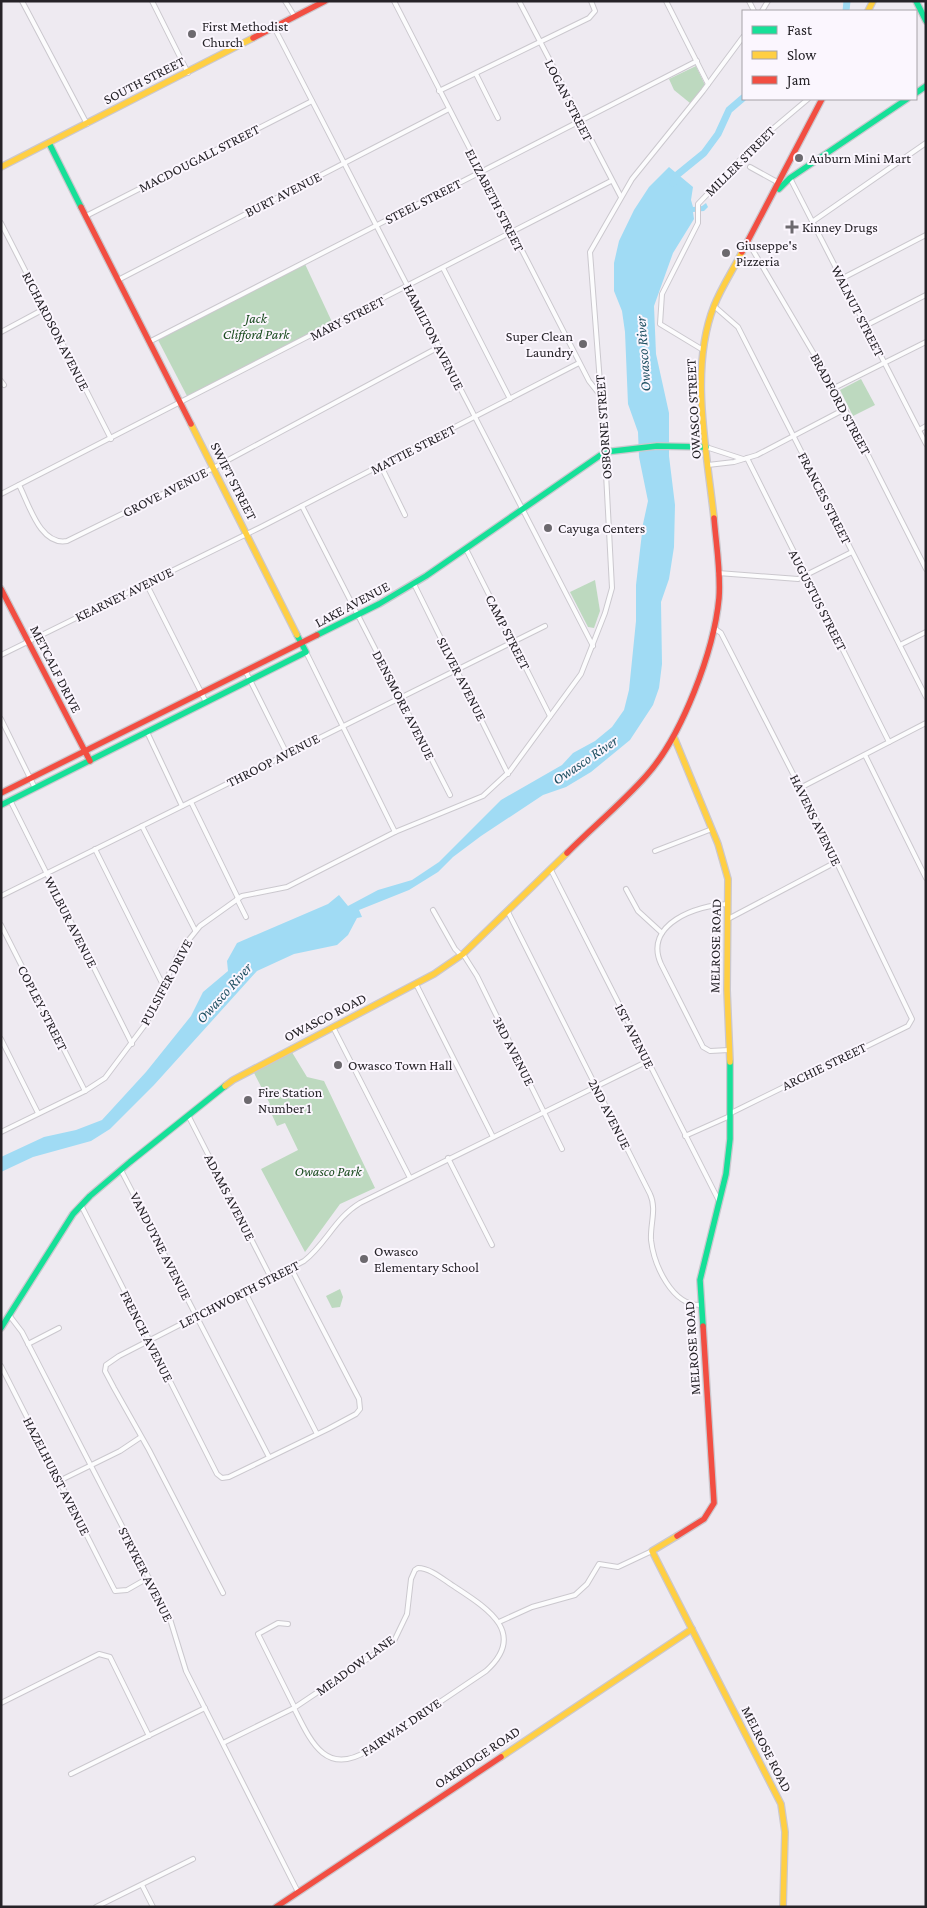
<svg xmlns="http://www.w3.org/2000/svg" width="927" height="1908" viewBox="0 0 927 1908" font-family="'Crimson Pro',serif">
  <rect width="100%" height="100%" fill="#eeeaf1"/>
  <!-- green -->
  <g fill="#bdd9bf">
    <polygon points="696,66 705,85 690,103 674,90 669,79"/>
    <polygon points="305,264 332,322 187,396 158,340"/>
    <polygon points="861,379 875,405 853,416 840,390"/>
    <polygon points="595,580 600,611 594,628 588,627 570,592"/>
    <polygon points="290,1049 307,1077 324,1081 375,1188 340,1204 305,1252 261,1169 298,1150 285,1123 277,1126 268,1106 270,1104 252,1069"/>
    <polygon points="340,1289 343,1297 340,1307 332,1308 326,1296"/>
  </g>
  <!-- water -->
  <polygon fill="#a0dbf4" points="669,167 693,187 691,200 693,207 702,206 706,203 708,207 704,211 693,212 694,219 673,253 654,306 656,354 669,413 669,456 675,505 674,547 669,579 661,602 662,664 659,688 653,705 630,740 591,772 566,787 543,795 481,836 453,857 438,872 409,890 359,910 362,917 357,918 348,935 337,945 294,954 257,971 154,1085 110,1129 91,1141 33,1157 1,1172 1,1157 44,1137 76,1130 102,1120 146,1072 191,1016 203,992 228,971 227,961 237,943 328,904 339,895 348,906 378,890 412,880 439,862 501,800 562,765 573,753 595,741 612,727 624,710 629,690 636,621 636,585 643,524 648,501 639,457 638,432 628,404 625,332 622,311 614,291 614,263 619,241 634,210 649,187"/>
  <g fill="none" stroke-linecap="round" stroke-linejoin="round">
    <!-- river -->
    <g stroke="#a0dbf4" stroke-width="7">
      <polyline points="846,11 847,1"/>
      <polyline points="673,183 677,175 704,153 718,134 729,110 743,98"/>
    </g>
    <!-- street casing -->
    <g stroke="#cbc8ce" stroke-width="6">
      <g id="street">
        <polyline points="22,1 87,124"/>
        <polyline points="152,1 188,73"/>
        <polyline points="285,1 295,17"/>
        <polyline points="394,1 589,381 600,395"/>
        <polyline points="519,1 621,197"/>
        <polyline points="666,1 708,84"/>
        <polyline points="749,1 754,11"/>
        <polyline points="762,11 768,1"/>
        <polyline points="274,27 593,646"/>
        <polyline points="476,74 498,118"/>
        <polyline points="439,91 589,18 595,11 591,1"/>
        <polyline points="750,167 779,183"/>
        <polyline points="790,178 926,444"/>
        <polyline points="86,216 312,101"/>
        <polyline points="812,222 926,143"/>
        <polyline points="1,223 111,439"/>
        <polyline points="748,242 834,388 926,569"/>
        <polyline points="443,268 510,399"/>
        <polyline points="841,279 926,235"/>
        <polyline points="118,280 449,109"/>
        <polyline points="714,306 738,327 926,697"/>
        <polyline points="865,326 926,295"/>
        <polyline points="1,332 44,309"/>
        <polyline points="149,342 697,61"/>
        <polyline points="703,350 660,324 662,294 698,223 698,204 756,143 808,99"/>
        <polyline points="1,381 4,385"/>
        <polyline points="834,388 926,342"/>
        <polyline points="919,430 926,426"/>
        <polyline points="706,447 743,459"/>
        <polyline points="747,458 889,742"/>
        <polyline points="708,465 734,462 757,455 845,409"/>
        <polyline points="381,466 405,515"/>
        <path d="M19,485c10,19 21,61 48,56l122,-60 250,-134"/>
        <polyline points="1,494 611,181"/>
        <polyline points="302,506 450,795"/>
        <polyline points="466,549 550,716"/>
        <polyline points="718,573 798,579 852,552"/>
        <polyline points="146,583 206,702"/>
        <polyline points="414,584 508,774"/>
        <polyline points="714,628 721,633 811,809 912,1019 908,1026 731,1113"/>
        <polyline points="900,645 926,632"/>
        <polyline points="306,652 395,832"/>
        <polyline points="1,655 261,527 579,363"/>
        <polyline points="246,672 287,754"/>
        <polyline points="1,719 35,788"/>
        <polyline points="147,732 182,806"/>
        <polyline points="865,755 926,878"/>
        <polyline points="800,788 926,723"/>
        <polyline points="10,800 132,1044"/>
        <polyline points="191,802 238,898"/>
        <polyline points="142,826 195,930"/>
        <polyline points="95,849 164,987"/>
        <polyline points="655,851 712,829"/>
        <polyline points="551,870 719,1201"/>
        <polyline points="626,889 638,911 662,933"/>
        <polyline points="1,896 545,626"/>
        <polyline points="237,899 246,917"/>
        <path d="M728,904c-31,1 -85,20 -67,60l42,83 7,4 19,-1"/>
        <polyline points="433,910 455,949 460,954 463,954 477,976 562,1149"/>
        <path d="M508,912l142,282c7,15 0,30 1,46 3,25 21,66 50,65"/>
        <polyline points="728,919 836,862"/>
        <polyline points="1,925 85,1091"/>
        <polyline points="416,984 493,1137"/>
        <polyline points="333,1027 410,1178"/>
        <polyline points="1,1039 38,1113"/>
        <polyline points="188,1115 271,1278"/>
        <polyline points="1,1132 85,1091 105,1078 147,1022 179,952 200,926 242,896 287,887 395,832 483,796 510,771 581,674 605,613 612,588 604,435 590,252 632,179 703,91 743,37"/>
        <polyline points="685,1136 730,1116"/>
        <polyline points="448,1158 492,1245"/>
        <polyline points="121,1170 269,1457"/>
        <polyline points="81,1205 217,1474 222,1478 229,1477 328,1429 356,1414 360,1409 359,1399 291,1268"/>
        <polyline points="245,1292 317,1434"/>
        <polyline points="9,1315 22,1332 170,1619 186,1671 298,1892"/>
        <polyline points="28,1344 59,1328"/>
        <polyline points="1,1366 115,1591 127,1590 148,1578"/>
        <polyline points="59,1481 120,1451 141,1437"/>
        <path d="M223,1593l-74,-143 -35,-62 -9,-17 1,-6 13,-9 185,-95c22,-17 31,-43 56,-58l288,-142"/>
        <polyline points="499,1622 532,1607 575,1595 587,1584 599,1564 618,1567 652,1551"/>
        <polyline points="1,1703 99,1654 110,1657 149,1736"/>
        <path d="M223,1743l71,-35 100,-67 13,-27 4,-35 4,-9 3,-2c13,0 27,13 37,19 32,21 73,46 31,84l-119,80c-41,25 -56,-9 -72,-41l-1,-4 -36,-72 20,-11 10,1"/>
        <polyline points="71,1774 205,1708"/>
        <polyline points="142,1885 153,1907"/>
        <polyline points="96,1907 193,1859"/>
      </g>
    </g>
    <!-- fast casing -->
    <g stroke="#cbc8ce" stroke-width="8">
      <g id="fast">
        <polyline points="916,1 926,21"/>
        <polyline points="916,93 926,86"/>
        <polyline points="49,143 81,207"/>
        <polyline points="779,189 790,178 907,99"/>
        <polyline points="317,635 379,604 426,576 605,452 657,446 706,447"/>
        <polyline points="1,805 306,652 297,635"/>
        <polyline points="703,1326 700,1280 726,1174 730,1139 730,1062"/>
        <polyline points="1,1328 73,1214 90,1196 130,1162 225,1086"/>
      </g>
    </g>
    <!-- slow casing -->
    <g stroke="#cbc8ce" stroke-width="8">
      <g id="slow">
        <polyline points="868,11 873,1"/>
        <polyline points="1,167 253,38"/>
        <polyline points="191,424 297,635"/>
        <path d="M714,518c-7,-66 -25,-149 0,-212 7,-18 19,-36 28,-54"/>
        <polyline points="674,737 718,844 728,879 727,990 730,1062"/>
        <polyline points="225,1086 233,1080 434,974 463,954 567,853"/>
        <polyline points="677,1536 652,1551 781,1804 785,1832 783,1907"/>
        <polyline points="501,1757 692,1629"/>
      </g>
    </g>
    <!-- jam casing -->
    <g stroke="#cbc8ce" stroke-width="8">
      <g id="jam">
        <polyline points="253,38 325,1"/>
        <polyline points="81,207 191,424"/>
        <polyline points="742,252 822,99"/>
        <polyline points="1,589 90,761"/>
        <polyline points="1,793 317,635"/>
        <path d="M567,853c26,-26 55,-50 79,-77 36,-40 68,-125 73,-178 2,-26 -3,-54 -5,-80"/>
        <polyline points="677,1536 704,1519 714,1503 703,1326"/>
        <polyline points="276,1907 501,1757"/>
      </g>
    </g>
    <!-- street -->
    <use href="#street" stroke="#fcfcfd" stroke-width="4"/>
    <!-- fast -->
    <use href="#fast" stroke="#16e098" stroke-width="5.5"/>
    <!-- slow -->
    <use href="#slow" stroke="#ffcf43" stroke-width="5.5"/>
    <!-- jam -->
    <use href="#jam" stroke="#f24e42" stroke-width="5.5"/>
  </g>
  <!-- markers -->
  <g fill="#6c696e" stroke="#fbf6fe" stroke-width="2">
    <circle cx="192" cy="34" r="5"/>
    <circle cx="799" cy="158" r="5"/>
    <path d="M789.5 219.5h5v5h5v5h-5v5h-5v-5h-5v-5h5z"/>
    <circle cx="726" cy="253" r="5"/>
    <circle cx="583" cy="344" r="5"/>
    <circle cx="548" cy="528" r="5"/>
    <circle cx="338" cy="1065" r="5"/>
    <circle cx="248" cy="1100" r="5"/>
    <circle cx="364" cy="1259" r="5"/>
  </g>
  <g text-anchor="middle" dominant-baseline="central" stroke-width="4" stroke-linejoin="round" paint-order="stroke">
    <!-- poi labels -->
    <g font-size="14" fill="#262328" stroke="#fbf6fe" text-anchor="start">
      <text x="202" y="26">First Methodist<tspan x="202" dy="16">Church</tspan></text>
      <text x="809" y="158">Auburn Mini Mart</text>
      <text x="802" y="227">Kinney Drugs</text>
      <text x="736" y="245">Giuseppe's<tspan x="736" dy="16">Pizzeria</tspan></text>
      <text x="573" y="336" text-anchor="end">Super Clean<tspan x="573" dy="16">Laundry</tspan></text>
      <text x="558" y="528">Cayuga Centers</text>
      <text x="348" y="1065">Owasco Town Hall</text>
      <text x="258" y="1092">Fire Station<tspan x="258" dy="16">Number 1</tspan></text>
      <text x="374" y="1251">Owasco<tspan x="374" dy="16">Elementary School</tspan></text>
    </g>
    <!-- street labels -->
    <g font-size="14" fill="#262328" stroke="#fbf6fe">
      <text transform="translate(144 80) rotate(-27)">SOUTH STREET</text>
      <text transform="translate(569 100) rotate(63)">LOGAN STREET</text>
      <text transform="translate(199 158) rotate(-27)">MACDOUGALL STREET</text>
      <text transform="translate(740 161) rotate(-45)">MILLER STREET</text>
      <text transform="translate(283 194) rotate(-27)">BURT AVENUE</text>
      <text transform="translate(495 200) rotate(63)">ELIZABETH STREET</text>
      <text transform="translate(423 201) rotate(-27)">STEEL STREET</text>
      <text transform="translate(858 311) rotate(63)">WALNUT STREET</text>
      <text transform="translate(347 318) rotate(-27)">MARY STREET</text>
      <text transform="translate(56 331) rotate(63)">RICHARDSON AVENUE</text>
      <text transform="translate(434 337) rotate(63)">HAMILTON AVENUE</text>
      <text transform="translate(841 404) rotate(62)">BRADFORD STREET</text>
      <text transform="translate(693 409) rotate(-93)">OWASCO STREET</text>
      <text transform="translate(603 427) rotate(-94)">OSBORNE STREET</text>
      <text transform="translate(413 449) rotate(-27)">MATTIE STREET</text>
      <text transform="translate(234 481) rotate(63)">SWIFT STREET</text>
      <text transform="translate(165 492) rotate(-27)">GROVE AVENUE</text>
      <text transform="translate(825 498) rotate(63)">FRANCES STREET</text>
      <text transform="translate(124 594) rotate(-26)">KEARNEY AVENUE</text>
      <text transform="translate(818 600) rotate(63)">AUGUSTUS STREET</text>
      <text transform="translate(352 604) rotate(-28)">LAKE AVENUE</text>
      <text transform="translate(508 632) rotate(63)">CAMP STREET</text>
      <text transform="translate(56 669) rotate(63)">METCALF DRIVE</text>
      <text transform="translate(462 679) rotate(63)">SILVER AVENUE</text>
      <text transform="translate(404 705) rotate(63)">DENSMORE AVENUE</text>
      <text transform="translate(273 760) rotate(-27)">THROOP AVENUE</text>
      <text transform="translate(816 820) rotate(64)">HAVENS AVENUE</text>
      <text transform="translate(71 922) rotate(63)">WILBUR AVENUE</text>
      <text transform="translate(715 946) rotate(-89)">MELROSE ROAD</text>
      <text transform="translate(166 982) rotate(-62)">PULSIFER DRIVE</text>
      <text transform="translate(43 1008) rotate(63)">COPLEY STREET</text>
      <text transform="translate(325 1017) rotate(-27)">OWASCO ROAD</text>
      <text transform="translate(635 1036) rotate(63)">1ST AVENUE</text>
      <text transform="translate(514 1051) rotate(63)">3RD AVENUE</text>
      <text transform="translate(824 1066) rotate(-26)">ARCHIE STREET</text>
      <text transform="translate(610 1114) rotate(63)">2ND AVENUE</text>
      <text transform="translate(230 1197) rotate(63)">ADAMS AVENUE</text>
      <text transform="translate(161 1246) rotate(63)">VANDUYNE AVENUE</text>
      <text transform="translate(239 1294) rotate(-27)">LETCHWORTH STREET</text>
      <text transform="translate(147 1336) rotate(63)">FRENCH AVENUE</text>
      <text transform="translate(692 1348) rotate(-94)">MELROSE ROAD</text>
      <text transform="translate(57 1476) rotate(63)">HAZELHURST AVENUE</text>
      <text transform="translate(146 1574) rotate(63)">STRYKER AVENUE</text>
      <text transform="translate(355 1665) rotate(-36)">MEADOW LANE</text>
      <text transform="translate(401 1727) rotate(-34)">FAIRWAY DRIVE</text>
      <text transform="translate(767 1749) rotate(63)">MELROSE ROAD</text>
      <text transform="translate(477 1757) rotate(-34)">OAKRIDGE ROAD</text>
    </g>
    <!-- park labels -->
    <g font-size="14" font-style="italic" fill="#184a1d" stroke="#fbf6fe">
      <text x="256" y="318">Jack<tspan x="256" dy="16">Clifford Park</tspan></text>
      <text x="328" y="1171">Owasco Park</text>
    </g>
    <!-- water labels -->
    <g font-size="15" font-style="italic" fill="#205163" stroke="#fbf6fe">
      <text transform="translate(643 354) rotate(-94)">Owasco River</text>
      <text transform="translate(585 760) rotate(-34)">Owasco River</text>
      <text transform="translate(224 993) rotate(-48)">Owasco River</text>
    </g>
  </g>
  <!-- border -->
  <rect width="927" height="1908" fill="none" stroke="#262328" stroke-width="5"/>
  <!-- legend -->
  <rect x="742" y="10" width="175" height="90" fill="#fbf6fe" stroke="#a6a2a8"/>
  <rect x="752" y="26" width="25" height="8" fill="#16e098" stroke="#a6a2a8"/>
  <text x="787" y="35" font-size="15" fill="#262328">Fast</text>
  <rect x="752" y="51" width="25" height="8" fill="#ffcf43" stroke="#a6a2a8"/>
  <text x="787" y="60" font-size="15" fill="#262328">Slow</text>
  <rect x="752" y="76" width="25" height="8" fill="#f24e42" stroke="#a6a2a8"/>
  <text x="787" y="85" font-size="15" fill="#262328">Jam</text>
</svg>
